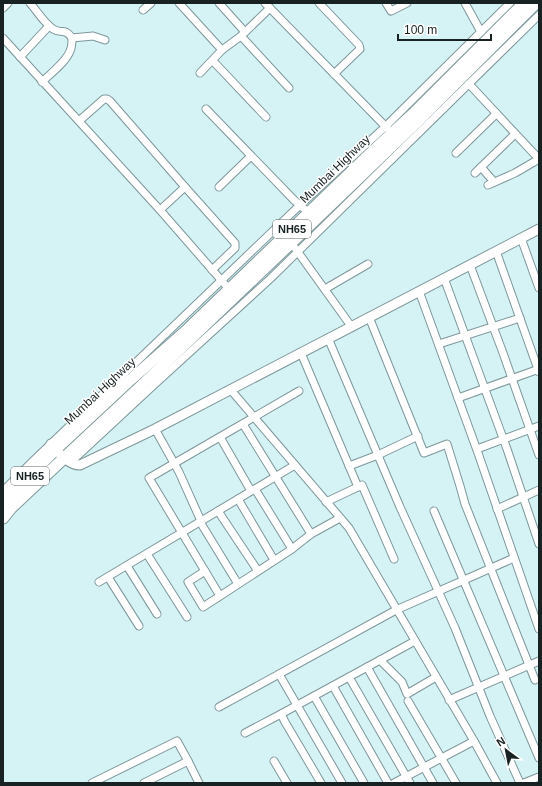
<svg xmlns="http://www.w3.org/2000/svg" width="542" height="786" viewBox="0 0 542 786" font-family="Arial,sans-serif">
  <rect width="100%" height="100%" fill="#d5f2f4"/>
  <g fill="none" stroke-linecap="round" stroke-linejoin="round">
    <!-- minor casing -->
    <g stroke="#7d979a" stroke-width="9">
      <g id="minor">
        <path d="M30,3c7,8 15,21 23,26 10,6 11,-2 19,9"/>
        <polyline points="179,3 222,50"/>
        <polyline points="219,3 245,32"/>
        <polyline points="265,3 388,129"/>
        <polyline points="319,3 359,45 360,49 334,74"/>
        <polyline points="386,3 391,11 407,3"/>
        <polyline points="465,3 481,32"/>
        <polyline points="3,8 8,3"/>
        <polyline points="143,10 151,3"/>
        <polyline points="241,36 289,88"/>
        <polyline points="3,38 160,210 229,289"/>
        <polyline points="20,57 49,26"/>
        <polyline points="213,61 266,117"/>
        <polyline points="200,73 222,50 241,36 270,8"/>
        <path d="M42,82c9,-9 24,-20 28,-31 2,-4 2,-9 2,-13l21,-2 12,4"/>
        <polyline points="469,84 539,159"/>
        <polyline points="206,109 294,200 309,213"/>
        <polyline points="79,121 104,99 107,99 110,101 185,187"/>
        <polyline points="456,153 496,114"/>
        <polyline points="481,167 494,182"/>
        <polyline points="475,173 515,134"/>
        <polyline points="488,185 515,173 539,159"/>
        <polyline points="219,187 251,156"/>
        <polyline points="160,210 185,187 235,243 235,248 212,270"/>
        <polyline points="521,238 539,288"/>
        <polyline points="295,248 351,326"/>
        <polyline points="496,251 539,372"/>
        <polyline points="470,265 503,353 539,455"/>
        <polyline points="444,278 507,449 539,544"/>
        <polyline points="325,289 368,264"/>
        <polyline points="419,291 478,453 539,629"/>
        <polyline points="369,317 424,453 447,444 460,486 465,504 535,680"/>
        <polyline points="328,338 400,507 455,628 490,716 520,783"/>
        <polyline points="439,344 520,318"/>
        <polyline points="301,353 358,487"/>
        <polyline points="230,389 349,528 474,741 497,783"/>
        <polyline points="299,391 149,478 220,596 292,549 311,534 340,518"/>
        <polyline points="458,398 539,369"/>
        <polyline points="243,424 311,534"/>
        <polyline points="155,429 179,472 201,521 202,525 238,584"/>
        <polyline points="220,437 251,491"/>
        <polyline points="477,449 539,426"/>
        <polyline points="71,462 155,384 270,279 539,15"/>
        <polyline points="349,466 378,455 418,436"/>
        <polyline points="255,489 292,549"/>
        <polyline points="3,491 32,462 300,205 385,127 510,3"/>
        <polyline points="238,499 274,560"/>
        <polyline points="326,502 362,485 394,559"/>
        <polyline points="497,509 539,490"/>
        <polyline points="218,511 258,571"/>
        <polyline points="434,511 539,758"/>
        <polyline points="147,554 187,617"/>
        <polyline points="127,566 157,614"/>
        <polyline points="205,571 188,582 203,607 220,596"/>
        <polyline points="108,577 139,626"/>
        <polyline points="99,582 295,465"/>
        <polyline points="380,660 402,682 407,694 436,677"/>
        <polyline points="367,667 433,783"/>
        <polyline points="279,674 342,783"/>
        <polyline points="349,677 410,783"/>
        <polyline points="333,686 388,783"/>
        <polyline points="314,696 364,783"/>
        <polyline points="449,700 539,661"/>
        <polyline points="408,701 456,783"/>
        <polyline points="219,707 396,610 514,558"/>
        <polyline points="245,733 281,714"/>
        <polyline points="188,761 199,783"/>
        <polyline points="274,761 287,783"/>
        <polyline points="92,783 177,741 188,761 144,783"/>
        <polyline points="321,783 285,722 281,714 415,641"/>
        <polyline points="394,783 474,741"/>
        <polyline points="524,783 539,777"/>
      </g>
    </g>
    <!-- major casing -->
    <g stroke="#7d979a" stroke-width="11">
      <path id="major" d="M51,444c7,8 17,21 29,21l75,-36 384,-200"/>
    </g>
    <!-- highway casing -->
    <g stroke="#7d979a" stroke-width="13">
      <g id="highway">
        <polyline points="3,503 56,449 128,382 188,329 373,151 415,112 524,3"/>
        <polyline points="3,518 11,508 80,443 138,389 290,244 418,121 536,3"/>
      </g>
    </g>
    <!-- minor -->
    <use href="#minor" stroke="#fff" stroke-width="7"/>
    <!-- major -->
    <use href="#major" stroke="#fff" stroke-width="9"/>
    <!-- highway -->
    <use href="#highway" stroke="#fff" stroke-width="11"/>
  </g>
  <g text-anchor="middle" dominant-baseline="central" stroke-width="3" stroke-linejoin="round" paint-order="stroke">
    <!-- shield labels -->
    <g fill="#fff" stroke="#5d6465" stroke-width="1">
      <rect x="273" y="220" width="38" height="18" rx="3"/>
      <rect x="11" y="467" width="38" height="18" rx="3"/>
    </g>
    <g font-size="11" font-weight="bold" fill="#182223">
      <text x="292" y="229">NH65</text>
      <text x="30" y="476">NH65</text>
    </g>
    <!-- street labels -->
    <g font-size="12" fill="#182223" stroke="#fff">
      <text transform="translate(335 169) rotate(-44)">Mumbai Highway</text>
      <text transform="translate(100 391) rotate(-43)">Mumbai Highway</text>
    </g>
  </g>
  <!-- border -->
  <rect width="542" height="786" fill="none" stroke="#182223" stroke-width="8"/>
  <!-- north arrow -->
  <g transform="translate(506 750) rotate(328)" stroke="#ffffff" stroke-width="3" paint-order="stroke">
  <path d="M0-3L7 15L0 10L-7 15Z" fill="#182223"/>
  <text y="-6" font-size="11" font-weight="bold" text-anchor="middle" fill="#182223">N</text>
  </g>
  <!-- scale -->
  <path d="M398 34v6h93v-6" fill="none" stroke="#182223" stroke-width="2"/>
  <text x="404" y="34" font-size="12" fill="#182223" stroke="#ffffff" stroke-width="3" paint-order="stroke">100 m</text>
</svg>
